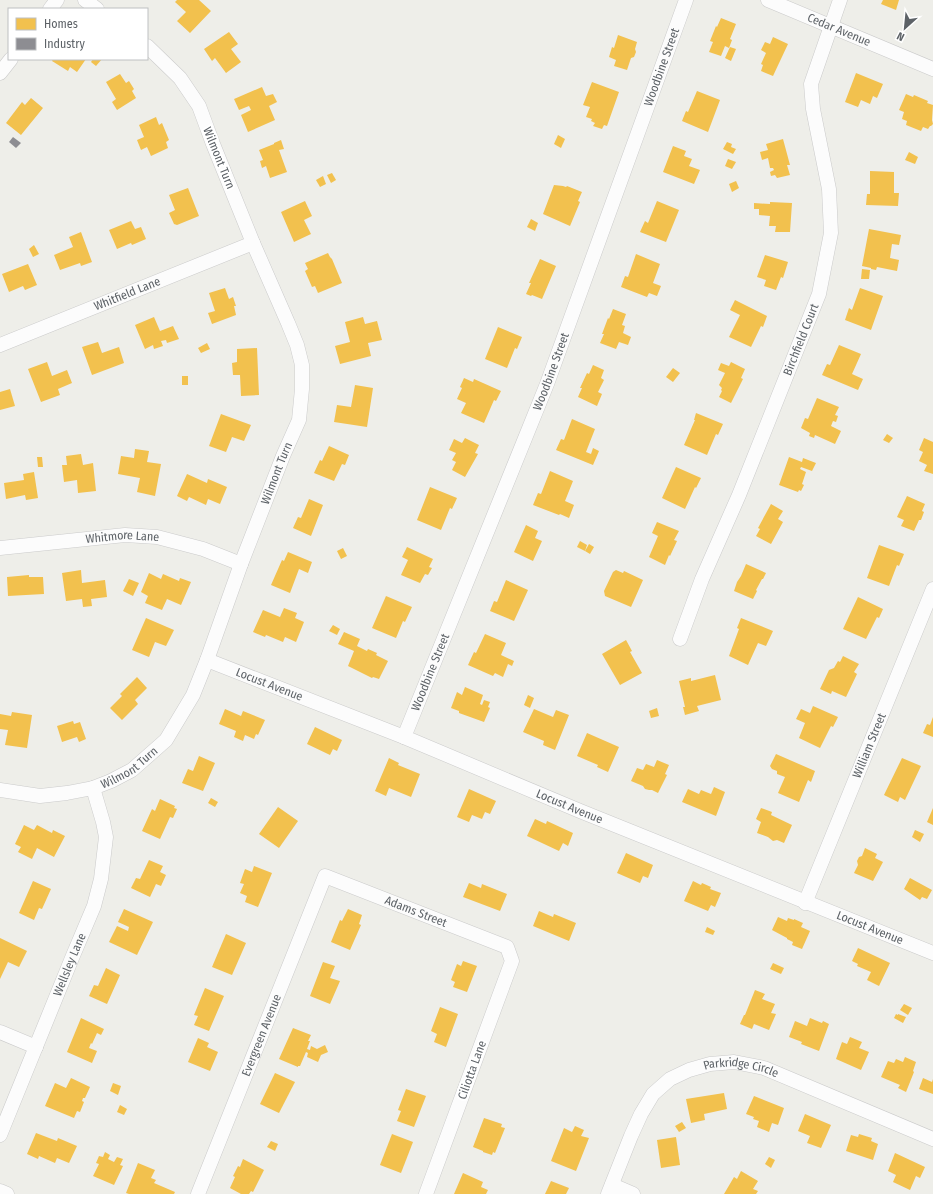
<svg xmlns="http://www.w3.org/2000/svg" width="933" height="1194" viewBox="0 0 933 1194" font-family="'Fira Sans Condensed',sans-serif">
  <rect width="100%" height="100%" fill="#eeeee9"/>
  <!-- homes -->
  <g fill="#f2c14e">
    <polygon points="177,0 199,0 211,11 190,33 177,21 186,12 175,2"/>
    <polygon points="883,0 899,0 896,10 881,4"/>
    <polygon points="721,18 736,24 730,39 732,40 729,48 725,46 721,56 709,52 713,42 710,41 716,26 717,27"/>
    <polygon points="229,32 238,44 231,49 241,62 226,73 215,58 212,61 204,49"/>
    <polygon points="618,35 637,42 635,49 636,52 634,57 631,58 627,70 614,66 616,60 609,57 612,47 614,48"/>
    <polygon points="773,37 788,44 773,76 761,71 763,65 761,64 766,53 761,50 765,42 770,44"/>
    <polygon points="730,47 736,49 731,61 725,58"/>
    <polygon points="53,59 86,59 77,72 70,67 68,71 52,61"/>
    <polygon points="93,59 102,59 96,66 91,62"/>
    <polygon points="856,73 883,84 877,98 873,96 870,104 861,100 858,107 845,102"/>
    <polygon points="120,74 126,83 129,81 134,89 132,91 136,98 117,110 112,102 116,99 106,82"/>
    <polygon points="592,82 619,92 607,126 604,125 602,129 593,126 595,123 591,121 592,119 586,117 590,107 583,105"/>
    <polygon points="262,87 266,96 273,94 277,102 269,106 275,120 248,132 241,115 251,110 249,106 239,110 234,99"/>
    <polygon points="697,91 720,100 708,132 682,121 686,111 688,112"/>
    <polygon points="906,94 913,97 914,95 928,101 927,103 933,105 932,120 933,124 931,126 930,126 928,129 923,127 921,131 906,125 907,121 902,119 904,112 899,110"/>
    <polygon points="31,98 43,108 21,135 6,123 22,102 25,105"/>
    <polygon points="156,117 159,125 162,123 169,140 166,142 168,148 151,156 147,147 141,150 137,140 144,137 139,125"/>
    <polygon points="558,135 565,139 561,148 554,144"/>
    <polygon points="783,139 790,165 787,165 790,175 777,178 775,175 771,176 770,172 774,170 773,168 770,168 768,158 762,160 760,152 768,150 766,144"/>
    <polygon points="281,140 284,149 279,150 287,172 270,178 266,166 262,168 260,161 263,160 259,150 274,144 274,143"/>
    <polygon points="727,142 732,144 731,147 736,149 733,154 723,149"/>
    <polygon points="673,146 686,151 684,156 692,159 689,166 700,170 694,184 663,172"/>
    <polygon points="909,152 918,157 915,164 905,160"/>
    <polygon points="728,159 736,162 732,169 725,166"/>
    <polygon points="870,171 894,172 894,193 899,193 898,206 866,205 867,194 870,194"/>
    <polygon points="332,173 336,180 331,183 327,175"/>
    <polygon points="323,176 326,184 320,187 316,180"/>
    <polygon points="736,181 739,188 732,192 729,184"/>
    <polygon points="554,185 563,186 566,187 567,186 582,192 578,201 580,202 570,226 543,214"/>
    <polygon points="188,188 199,216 177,225 174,224 169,213 175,210 169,195"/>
    <polygon points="305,201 312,216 304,220 311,234 294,242 281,212"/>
    <polygon points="657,201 679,210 666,242 640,232 645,221 648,223"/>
    <polygon points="770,202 792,203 790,232 775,232 776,226 769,226 770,216 759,215 759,209 754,209 754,203 770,204"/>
    <polygon points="531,219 538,223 535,231 527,227"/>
    <polygon points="131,221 135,229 141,227 146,239 132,245 131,243 117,249 109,230"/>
    <polygon points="869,229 901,235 899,245 892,244 890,258 899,260 897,271 877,267 876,270 871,269 871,268 862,266"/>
    <polygon points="81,232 92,262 81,266 80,263 60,270 54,255 73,247 69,237"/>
    <polygon points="34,245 39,254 33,257 29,249"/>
    <polygon points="328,253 330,257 332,259 342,283 318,293 315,286 312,287 305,271 308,269 305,263"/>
    <polygon points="636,254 660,264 653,283 661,286 657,296 649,293 647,297 621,287 625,276 628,277"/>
    <polygon points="765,255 788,262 783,278 781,277 776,290 764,286 766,280 757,277"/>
    <polygon points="540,259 556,266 542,299 532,295 531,296 526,294 531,283 529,283"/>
    <polygon points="28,264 37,285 25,290 23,286 9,292 2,274"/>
    <polygon points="862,269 870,270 869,279 861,279"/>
    <polygon points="225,288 229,299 233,297 236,306 234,306 236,315 212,324 208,313 215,311 209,293"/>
    <polygon points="860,288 883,296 871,330 845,320 849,308 852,310"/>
    <polygon points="735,300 767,316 763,327 761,326 751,347 729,337 740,315 730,310"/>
    <polygon points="613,309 626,314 622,325 625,326 623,333 631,337 628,345 619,342 616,349 600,343 604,334 602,334 608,318 609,319"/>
    <polygon points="154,317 160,331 173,326 179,339 167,343 166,340 161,341 163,346 154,349 153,345 145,349 135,325"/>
    <polygon points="363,317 365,324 377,321 382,340 368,343 371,356 340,364 335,346 350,342 345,322"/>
    <polygon points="498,327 522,337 517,349 515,348 507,368 485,359"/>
    <polygon points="98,342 102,353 119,347 124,363 92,375 82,347"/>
    <polygon points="207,343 210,349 201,353 198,348"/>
    <polygon points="839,345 861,354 852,374 863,379 858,390 822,375 827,364 830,365"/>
    <polygon points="257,348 259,395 241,396 240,375 233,375 232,363 237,362 237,349"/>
    <polygon points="47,362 52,376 67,370 72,383 58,389 60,395 41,402 28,369"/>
    <polygon points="731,362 745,369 741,378 743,379 731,403 719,397 722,391 721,390 722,388 719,385 725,373 718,370 721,363 729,366"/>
    <polygon points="593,365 604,370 601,378 604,380 598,392 602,394 597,406 578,397 582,388 580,388 587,373 589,374"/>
    <polygon points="673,368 680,373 673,382 666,377"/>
    <rect x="182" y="376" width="6" height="9"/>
    <polygon points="464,378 473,382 474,379 501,391 496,401 494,400 484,423 461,413 466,403 457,399 462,388 460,387"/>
    <polygon points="355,385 373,388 367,427 334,422 337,405 351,407"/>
    <polygon points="10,389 15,406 0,410 0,392"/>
    <polygon points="817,398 839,407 835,415 838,416 836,422 833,421 831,426 841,431 835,444 815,435 814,438 809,436 810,433 801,428 805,418 808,419"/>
    <polygon points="696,413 723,424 718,435 716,434 707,455 684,445 695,420 694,420"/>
    <polygon points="221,414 251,425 244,441 232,437 226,452 209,446"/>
    <polygon points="572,419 595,429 586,452 591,454 593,448 599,451 593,465 556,450 561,439 564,440"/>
    <polygon points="887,434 893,438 889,443 883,440"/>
    <polygon points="465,438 479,445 475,453 478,454 465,477 452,470 456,462 452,460 456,453 449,450 454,439 462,443"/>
    <polygon points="924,438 933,442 933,474 924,471 927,465 919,461 923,452 919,450"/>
    <polygon points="329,446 349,455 345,465 342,464 334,481 314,473 320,460 322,461"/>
    <polygon points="135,449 149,451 147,462 161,464 155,496 137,492 140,478 118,474 121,456 134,458"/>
    <polygon points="81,454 83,465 93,463 96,491 78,493 77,480 64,482 62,465 67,465 66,456"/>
    <polygon points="37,457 42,457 43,467 38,467"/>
    <polygon points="789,457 802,462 803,458 816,463 812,471 801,467 800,469 806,472 802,484 804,485 801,491 799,490 798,492 779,485"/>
    <polygon points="676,467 701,478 696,488 695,487 685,509 662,498"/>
    <polygon points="550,471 573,481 565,501 574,505 569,518 560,514 559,515 533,505 538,493 541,494"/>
    <polygon points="34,472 38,498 26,500 25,495 6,499 4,483 24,480 23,474"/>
    <polygon points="187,474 207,483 208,479 227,487 220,504 208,499 206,505 189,497 187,501 177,496"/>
    <polygon points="430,487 457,498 452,509 450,508 441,530 417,520"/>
    <polygon points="907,496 925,504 922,511 924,512 921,520 919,520 914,531 901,526 904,520 897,517"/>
    <polygon points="309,499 323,505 311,536 293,528 298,517 301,518"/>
    <polygon points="771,504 783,511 778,519 783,522 771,544 756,536 760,529 758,528"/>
    <polygon points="657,522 679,531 674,540 677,541 670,556 669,555 665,565 649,557 658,536 652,533"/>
    <polygon points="526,525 538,531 535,538 542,541 533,561 514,552"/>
    <polygon points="580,541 587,545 585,551 577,547"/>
    <polygon points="589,544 594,547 590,554 585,551"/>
    <polygon points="879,545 904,554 899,566 897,565 889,586 867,578"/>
    <polygon points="407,547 433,559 429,567 432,568 428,575 425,574 420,583 401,575 408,560 402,557"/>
    <polygon points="343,548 347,556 341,559 337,551"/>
    <polygon points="288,552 312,562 308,573 299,569 290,593 271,585 282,560 284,561"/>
    <polygon points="746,564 766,573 763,579 762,579 756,590 757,591 753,599 734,591 737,582 741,576"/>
    <polygon points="81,570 82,583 105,580 107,597 91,599 92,606 83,607 82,599 66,601 62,573"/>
    <polygon points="616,570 623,573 624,571 643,580 631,607 605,596 604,591 613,572"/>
    <polygon points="149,573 161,579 163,574 179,581 180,578 191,582 181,605 167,599 162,610 145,603 148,596 141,592"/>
    <polygon points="29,575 29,577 43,577 44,594 8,596 7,577"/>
    <polygon points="129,579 139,583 133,596 123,591"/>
    <polygon points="506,580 528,590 514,621 490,611 494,601 497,602"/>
    <polygon points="386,596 412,607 405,622 403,621 396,638 372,628"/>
    <polygon points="858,597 883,609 879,618 877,617 866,639 843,629"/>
    <polygon points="284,608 297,613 295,618 304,622 296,642 285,637 283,642 266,635 265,637 253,632 263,610 280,617"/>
    <polygon points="146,618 174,630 166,646 155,642 149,657 132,650"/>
    <polygon points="741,618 773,631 766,646 758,643 748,665 729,656 739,629 737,628"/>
    <polygon points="333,625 340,629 337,635 329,631"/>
    <polygon points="344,632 360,639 357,646 367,651 368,649 377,653 376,655 388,661 379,679 373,677 372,678 348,666 354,651 338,644"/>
    <polygon points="485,634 506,643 501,655 514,661 512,666 508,664 503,677 495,673 493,676 468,665 474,652 476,653"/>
    <polygon points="626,640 632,651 630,652 642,673 620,685 602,654"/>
    <polygon points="843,656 859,664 854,672 857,674 846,697 832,691 831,694 820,689 829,670 834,668 838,661 840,662"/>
    <polygon points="715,675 721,700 697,706 699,711 685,715 683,707 685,707 679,681 691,678 691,681"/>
    <polygon points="137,677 147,688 135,700 138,704 122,720 110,708 122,696 120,694"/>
    <polygon points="465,687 483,695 480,704 482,705 484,700 490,702 488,707 490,708 484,722 459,713 459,711 451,708 457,692 462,695"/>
    <polygon points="528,695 534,698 530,708 524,705"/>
    <polygon points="813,706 838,717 833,727 831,726 820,748 799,738 805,723 796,719 801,709 810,713"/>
    <polygon points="657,708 659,716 651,718 649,711"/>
    <polygon points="225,709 241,716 243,711 265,720 258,735 256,734 254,739 245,735 243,741 234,737 236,731 219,724"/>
    <polygon points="534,709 553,717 556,710 569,715 555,750 543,745 544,741 523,732"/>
    <polygon points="12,712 32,715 27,748 5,745 8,730 0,729 0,714 11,716"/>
    <polygon points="933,717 933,737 923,733 927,724 930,725"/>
    <polygon points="73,721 74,724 80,722 86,739 79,742 77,737 62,742 57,726"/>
    <polygon points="315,727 342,740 337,751 333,749 330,755 307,744"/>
    <polygon points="587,733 619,747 608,772 597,767 598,765 577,756"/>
    <polygon points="776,754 815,771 811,782 808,780 799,802 778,793 785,777 777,774 777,771 772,769 770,766"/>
    <polygon points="199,756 215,763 203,791 182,783 188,769 193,771"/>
    <polygon points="389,758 399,763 398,765 420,774 411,797 389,788 386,796 375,791"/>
    <polygon points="902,758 921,766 905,800 900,797 898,802 884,795"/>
    <polygon points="657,760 669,765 665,774 667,775 658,793 652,790 649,790 645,789 643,786 631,781 637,768 643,770 646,764 654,767"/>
    <polygon points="714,787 725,792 716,816 682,802 688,789 699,794 701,790 711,794"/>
    <polygon points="469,789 496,801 490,814 485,812 482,819 472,815 469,822 457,817"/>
    <polygon points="211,798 218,802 215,807 208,803"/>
    <polygon points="160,799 175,806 174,808 177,809 173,818 170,817 160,839 142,831 152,809 155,811"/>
    <polygon points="278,807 298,821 279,848 259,834"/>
    <polygon points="761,808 772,812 771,815 792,825 784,843 777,840 773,841 768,837 757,833 761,822 756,819"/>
    <polygon points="933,808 933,825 927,822"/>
    <polygon points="535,819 546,824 547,821 573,833 568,846 563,843 559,851 527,836"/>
    <polygon points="24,825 34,830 37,825 52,833 53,830 65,836 54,857 37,848 32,859 18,852 21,847 15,844"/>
    <polygon points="915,830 924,834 920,842 912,837"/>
    <polygon points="865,848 877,854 875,858 883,862 873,881 854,873 858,865 857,861 859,857 862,856"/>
    <polygon points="626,853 653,865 648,878 643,876 640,883 617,873"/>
    <polygon points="149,860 163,866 160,872 166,875 161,886 156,884 150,897 131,888 136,878 140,879"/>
    <polygon points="254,866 272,873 258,907 245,902 247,896 240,893 244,884 240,883 245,869 252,872"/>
    <polygon points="910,878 932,890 927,899 922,897 920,900 904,889"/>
    <polygon points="33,881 51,889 42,909 39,908 34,920 19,913"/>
    <polygon points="693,881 701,885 702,883 711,887 710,889 721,893 715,907 711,905 708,911 684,901"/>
    <polygon points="469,883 481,888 482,884 507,894 500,911 463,897"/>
    <polygon points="124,909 153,922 137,955 109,942 117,926 128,931 129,927 118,922"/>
    <polygon points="348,909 362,915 359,924 361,925 350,950 331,942 340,920 342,921"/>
    <polygon points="539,911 553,917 554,914 576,923 569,941 533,926"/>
    <polygon points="778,917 787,921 788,918 794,920 794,919 803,923 801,927 810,931 802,949 792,945 793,942 787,939 787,938 772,930"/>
    <polygon points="707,927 715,931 713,935 705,932"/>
    <polygon points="226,934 246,943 232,975 212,967"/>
    <polygon points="0,938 27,951 19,967 8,962 0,979"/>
    <polygon points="858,948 890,963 879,986 867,980 871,972 857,966 858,964 852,961"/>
    <polygon points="463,961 477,966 467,992 453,987 455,982 451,980 457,964 461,966"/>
    <polygon points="323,962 335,966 330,978 340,981 330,1004 310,996"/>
    <polygon points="773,963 784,968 781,974 770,969"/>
    <polygon points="106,968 120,975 107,1004 89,996 94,985 98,986"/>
    <polygon points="205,988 224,996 209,1031 194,1025 198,1016 194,1015"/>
    <polygon points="755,990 765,994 762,999 775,1004 771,1013 776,1014 769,1030 754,1024 752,1029 740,1024 744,1015 745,1015"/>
    <polygon points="904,1004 912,1008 908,1015 900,1010"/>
    <polygon points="440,1007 458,1014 446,1047 434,1042 437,1034 431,1031"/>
    <polygon points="896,1014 898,1015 898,1014 906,1017 903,1023 894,1018"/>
    <polygon points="81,1018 104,1029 101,1035 97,1033 92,1044 91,1043 89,1048 97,1051 92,1063 67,1052"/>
    <polygon points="810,1018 822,1023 823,1021 829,1024 819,1051 801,1044 802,1042 789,1037 795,1021 807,1026"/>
    <polygon points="293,1028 311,1035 308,1041 310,1041 307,1049 310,1050 311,1046 317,1049 325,1045 328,1052 321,1055 318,1062 307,1057 308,1053 306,1052 300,1066 298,1066 298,1067 279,1059"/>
    <polygon points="850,1037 862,1042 859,1048 869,1052 861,1070 836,1059 842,1042 847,1044"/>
    <polygon points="198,1038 209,1043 207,1047 218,1052 210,1071 188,1062"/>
    <polygon points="905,1057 916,1062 913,1071 914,1072 906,1092 898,1088 900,1085 881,1077 888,1061 894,1063 896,1059 903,1062"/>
    <polygon points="275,1073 295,1082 279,1113 260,1104"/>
    <polygon points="71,1078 90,1087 85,1098 83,1098 82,1101 84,1102 80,1112 77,1111 74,1118 45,1106 55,1083 66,1088"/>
    <polygon points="923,1078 932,1082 933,1079 933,1094 919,1089"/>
    <polygon points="113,1083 121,1086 118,1095 110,1091"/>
    <polygon points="406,1089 426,1096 414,1127 397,1121 401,1111 398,1110"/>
    <polygon points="724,1093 727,1109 704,1114 705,1120 691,1123 686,1099"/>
    <polygon points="754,1096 784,1108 778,1125 772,1123 769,1132 757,1127 759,1121 753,1119 754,1117 746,1114"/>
    <polygon points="120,1105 127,1109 124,1115 117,1112"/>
    <polygon points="805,1114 831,1125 821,1148 807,1143 810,1136 798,1131"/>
    <polygon points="484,1118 502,1124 501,1127 505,1128 495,1153 493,1152 492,1155 483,1152 483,1151 473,1147"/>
    <polygon points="682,1122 686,1128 679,1132 675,1126"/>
    <polygon points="575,1126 584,1130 581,1136 589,1138 576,1171 551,1161 564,1128 572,1132"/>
    <polygon points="36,1133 57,1141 58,1138 77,1146 69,1163 57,1158 55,1163 39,1156 38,1159 27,1154"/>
    <polygon points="392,1134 413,1142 401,1173 380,1165"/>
    <polygon points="859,1134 872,1138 871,1141 878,1144 873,1160 846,1151 851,1135 858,1137"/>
    <polygon points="676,1137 680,1165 661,1168 657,1140"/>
    <polygon points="271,1141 278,1144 275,1151 267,1147"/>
    <polygon points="105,1152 110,1155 108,1159 114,1162 117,1157 123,1159 120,1165 123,1166 114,1185 93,1176 99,1164 96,1163 99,1156 103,1157"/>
    <polygon points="895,1153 925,1167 920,1178 916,1176 910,1190 893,1182 896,1175 888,1171"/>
    <polygon points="769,1157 775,1160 771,1168 765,1164"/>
    <polygon points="243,1159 264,1170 253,1192 251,1191 249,1194 241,1194 230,1188 235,1177 233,1176 238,1166 240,1167"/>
    <polygon points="138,1163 155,1170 151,1178 156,1180 154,1183 175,1192 174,1194 129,1194 126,1193"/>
    <polygon points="741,1171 758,1181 753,1189 758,1191 756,1194 724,1194 734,1177 737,1179"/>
    <polygon points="463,1173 483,1182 481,1187 488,1190 486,1194 454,1194"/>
    <polygon points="551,1181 569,1188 566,1194 545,1194"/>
  </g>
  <!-- industry -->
  <polygon fill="#8d8d92" points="13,137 21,143 16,148 9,142"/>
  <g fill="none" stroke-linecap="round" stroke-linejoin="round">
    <!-- minor casing -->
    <g stroke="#cbcbcb" stroke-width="15">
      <g id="minor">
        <polyline points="85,0 97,9"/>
        <path id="s1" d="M768,0l165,69"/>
        <polyline points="50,9 57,0"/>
        <polyline points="0,73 11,59"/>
        <path id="s2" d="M0,345l253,-102"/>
        <path id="s3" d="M0,548l125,-13 32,2 46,12 38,15"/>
        <path id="s4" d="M680,639l22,-60 37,-84 80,-201 12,-61 -2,-44 -16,-80 -2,-25 29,-84"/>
        <path id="s5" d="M207,660l197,77 176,74 353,142"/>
        <path id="s6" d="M404,737l143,-353 139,-384"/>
        <path id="s7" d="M0,790l40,6 27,-3 26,-5 18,-7 21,-11 34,-30 27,-45 14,-35 34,-96 42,-108 16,-36 3,-31v-24l-5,-20 -9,-22 -35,-80 -40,-99 -14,-38 -19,-28 -33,-32"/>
        <path id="s8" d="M805,903l128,-314"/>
        <polyline points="0,1032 36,1047"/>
        <path id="s9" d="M0,1135l72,-177 22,-52 7,-27 5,-42 -3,-15 -10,-34"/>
        <polyline points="612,1185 633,1194"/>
        <polyline points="0,1191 7,1194"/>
        <path id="s10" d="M198,1194l127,-318 182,71 5,14 -86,233"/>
        <path id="s11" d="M608,1194l23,-58 10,-22 12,-20 17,-15 19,-9 21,-6 24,-2 30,6 169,71"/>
      </g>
    </g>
    <!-- minor -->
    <use href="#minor" stroke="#fcfcfc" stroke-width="14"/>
  </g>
  <g text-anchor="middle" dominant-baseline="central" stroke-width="4" stroke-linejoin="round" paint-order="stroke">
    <!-- street labels -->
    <g font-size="12" fill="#5d6267" stroke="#fff">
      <text stroke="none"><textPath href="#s1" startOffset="77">Cedar Avenue</textPath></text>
      <text stroke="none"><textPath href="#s6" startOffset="718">Woodbine Street</textPath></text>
      <text transform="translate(219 158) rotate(68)">Wilmont Turn</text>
      <text stroke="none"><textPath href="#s2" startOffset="137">Whitfield Lane</textPath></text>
      <text stroke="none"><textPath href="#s4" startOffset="323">Birchfield Court</textPath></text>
      <text stroke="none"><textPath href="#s6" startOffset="394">Woodbine Street</textPath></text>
      <text stroke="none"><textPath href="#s7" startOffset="472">Wilmont Turn</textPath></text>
      <text stroke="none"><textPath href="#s3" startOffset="123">Whitmore Lane</textPath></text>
      <text stroke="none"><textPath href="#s6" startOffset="70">Woodbine Street</textPath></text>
      <text stroke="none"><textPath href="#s5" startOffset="67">Locust Avenue</textPath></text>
      <text stroke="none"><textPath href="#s8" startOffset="170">William Street</textPath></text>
      <text stroke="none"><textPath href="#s7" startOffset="136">Wilmont Turn</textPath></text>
      <text stroke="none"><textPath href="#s5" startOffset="391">Locust Avenue</textPath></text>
      <text stroke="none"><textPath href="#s10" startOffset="440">Adams Street</textPath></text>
      <text stroke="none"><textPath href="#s5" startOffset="715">Locust Avenue</textPath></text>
      <text stroke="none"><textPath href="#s9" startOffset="184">Wellsley Lane</textPath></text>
      <text stroke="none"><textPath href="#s10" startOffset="171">Evergreen Avenue</textPath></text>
      <text transform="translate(472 1070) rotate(-70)">Ciliotta Lane</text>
      <text stroke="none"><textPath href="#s11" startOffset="207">Parkridge Circle</textPath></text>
    </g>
  </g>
  <!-- legend -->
  <rect x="8" y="8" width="140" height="52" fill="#ffffff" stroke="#bec0c2"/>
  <rect x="16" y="18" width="20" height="12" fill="#f2c14e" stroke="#bec0c2"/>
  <text x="44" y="28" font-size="12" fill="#5d6267">Homes</text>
  <rect x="16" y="38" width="20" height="12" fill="#8d8d92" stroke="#bec0c2"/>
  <text x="44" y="48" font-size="12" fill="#5d6267">Industry</text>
  <!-- north arrow -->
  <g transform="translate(905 28) rotate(207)" stroke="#ffffff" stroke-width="3" paint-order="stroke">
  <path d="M0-3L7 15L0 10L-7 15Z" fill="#5d6267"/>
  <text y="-6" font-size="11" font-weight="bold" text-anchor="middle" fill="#5d6267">N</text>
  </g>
</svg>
